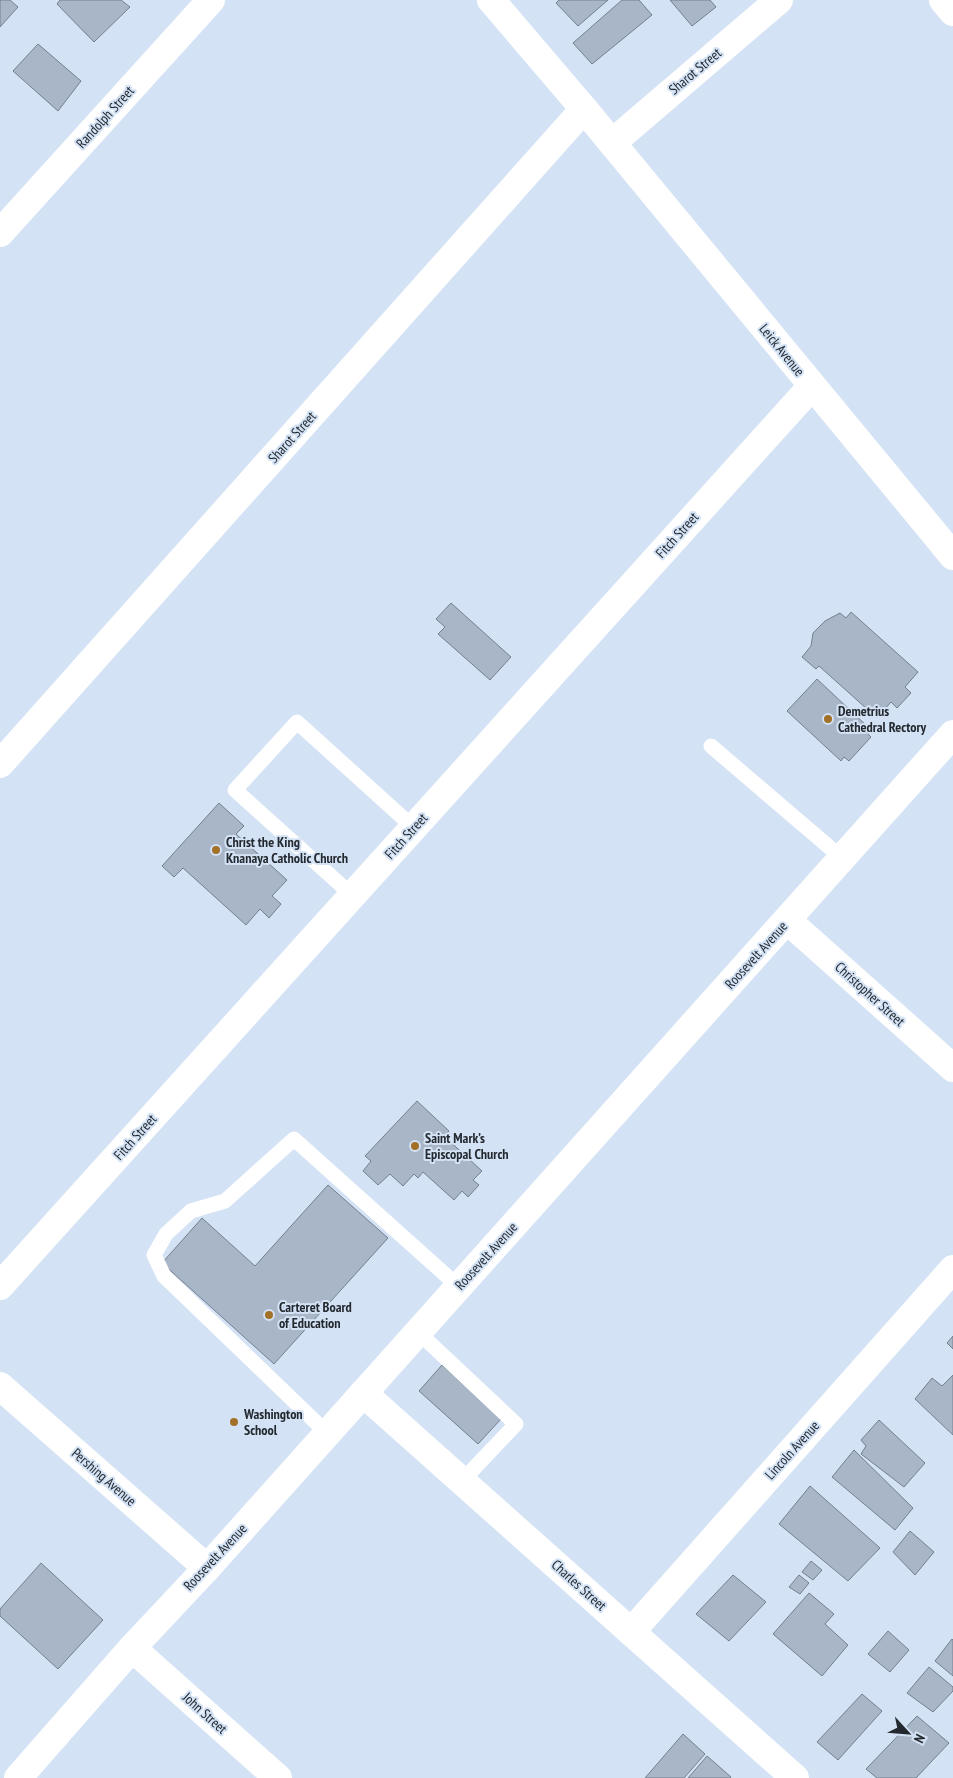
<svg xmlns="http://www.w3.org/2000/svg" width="953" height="1778" viewBox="0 0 953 1778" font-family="'PT Sans Narrow',sans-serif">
  <rect width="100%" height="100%" fill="#d3e2f4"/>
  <!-- building -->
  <g fill="#a8b6c7" stroke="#738090">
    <polygon points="0,0 10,0 18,7 0,27"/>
    <polygon points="60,0 121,0 130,7 94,42 57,4"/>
    <polygon points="559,0 608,0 578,26 556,3"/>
    <polygon points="622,0 639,0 652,15 592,64 573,43"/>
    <polygon points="670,0 710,0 716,7 692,26"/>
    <polygon points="38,44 81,81 58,111 13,71"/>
    <polygon points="451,603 511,657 490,680 438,634 445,627 436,619"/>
    <polygon points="851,612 918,672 905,687 911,693 897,708 891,702 877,718 819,666 816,669 802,657 811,646 813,633 825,621 840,613 846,618"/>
    <polygon points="817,679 868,727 865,731 871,737 849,761 844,757 841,761 787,711"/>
    <polygon points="219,803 244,826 236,834 287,880 272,896 281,904 269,918 260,909 246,925 183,868 174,877 162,866"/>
    <polygon points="417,1101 449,1131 444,1136 482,1171 473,1180 479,1185 468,1197 462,1191 454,1200 423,1172 418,1178 414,1174 403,1186 390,1174 378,1185 363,1171 371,1161 365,1156"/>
    <polygon points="328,1185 388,1238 274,1364 162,1263 202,1218 255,1266"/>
    <polygon points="953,1336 953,1349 947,1343"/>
    <polygon points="442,1365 501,1419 478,1444 419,1391"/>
    <polygon points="953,1375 953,1435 915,1399 932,1378 942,1386"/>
    <polygon points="879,1420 925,1463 904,1487 861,1454 866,1446 861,1440"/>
    <polygon points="854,1450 913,1508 895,1530 832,1477"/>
    <polygon points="810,1486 880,1548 848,1581 779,1524"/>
    <polygon points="910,1531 934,1552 915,1575 893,1552"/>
    <polygon points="811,1561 822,1570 813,1580 802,1572"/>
    <polygon points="41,1563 103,1620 58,1669 0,1616 0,1609"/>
    <polygon points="733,1575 766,1602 729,1641 696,1614"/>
    <polygon points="799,1575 809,1583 800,1594 789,1587"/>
    <polygon points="809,1593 834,1614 825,1624 848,1645 822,1676 773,1634"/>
    <polygon points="888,1631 909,1650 890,1672 868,1654"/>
    <polygon points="952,1639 953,1640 953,1676 935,1661"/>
    <polygon points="929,1667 953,1687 953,1691 933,1712 907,1693"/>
    <polygon points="862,1694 882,1711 838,1760 817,1742"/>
    <polygon points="917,1716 949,1743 916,1778 877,1778 866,1769"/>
    <polygon points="683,1734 705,1754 684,1778 645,1778"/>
    <polygon points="707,1756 731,1777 730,1778 688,1778"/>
  </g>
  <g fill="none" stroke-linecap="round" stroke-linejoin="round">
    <!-- lane -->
    <g stroke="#fff" stroke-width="15">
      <polyline points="711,746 842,858"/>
      <polyline points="352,895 235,790 297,722 413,827"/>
      <polyline points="418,1332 516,1424 462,1481"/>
      <polyline points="327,1433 164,1276 154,1255 166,1234 191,1211 225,1201 294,1139 459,1287"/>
    </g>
    <!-- street -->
    <g stroke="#fff" stroke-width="28">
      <polyline points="491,0 584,109 953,556"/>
      <polyline points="943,0 953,12"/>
      <polyline points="612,143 779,0"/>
      <polyline points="0,233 211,0"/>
      <polyline points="0,764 584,109"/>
      <polyline points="787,920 953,1068"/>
      <polyline points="0,1286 812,386"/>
      <polyline points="0,1386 207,1568"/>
      <polyline points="363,1393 795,1778"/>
      <polyline points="631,1632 953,1269"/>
      <polyline points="132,1648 278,1778"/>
    </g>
    <!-- secondary -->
    <polyline stroke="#fff" stroke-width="28" points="18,1778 132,1648 207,1568 953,734"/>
  </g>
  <!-- markers -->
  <g fill="#a27027" stroke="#d3e2f4" stroke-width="2">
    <circle cx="828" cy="719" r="5"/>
    <circle cx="216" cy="850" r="5"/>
    <circle cx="415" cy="1146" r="5"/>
    <circle cx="269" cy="1315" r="5"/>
    <circle cx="234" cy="1422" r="5"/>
  </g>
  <g text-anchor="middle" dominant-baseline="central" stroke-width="4" stroke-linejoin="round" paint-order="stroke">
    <!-- street labels -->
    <g font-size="14" fill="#242930" stroke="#d3e2f4">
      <text transform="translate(695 71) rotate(-40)">Sharot Street</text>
      <text transform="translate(105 117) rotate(-48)">Randolph Street</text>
      <text transform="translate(782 350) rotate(51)">Leick Avenue</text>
      <text transform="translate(292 437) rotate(-48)">Sharot Street</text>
      <text transform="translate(677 535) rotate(-48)">Fitch Street</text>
      <text transform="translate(406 836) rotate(-48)">Fitch Street</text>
      <text transform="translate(756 955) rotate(-48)">Roosevelt Avenue</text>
      <text transform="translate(870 994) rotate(42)">Christopher Street</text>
      <text transform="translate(135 1137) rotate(-48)">Fitch Street</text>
      <text transform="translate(486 1256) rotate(-48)">Roosevelt Avenue</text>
      <text transform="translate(792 1450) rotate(-48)">Lincoln Avenue</text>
      <text transform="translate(104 1477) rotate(41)">Pershing Avenue</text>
      <text transform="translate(215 1557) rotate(-47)">Roosevelt Avenue</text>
      <text transform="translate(579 1585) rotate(42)">Charles Street</text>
      <text transform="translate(205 1713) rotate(42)">John Street</text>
    </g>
    <!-- poi labels -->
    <g font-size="14" font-weight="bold" fill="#242930" stroke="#d3e2f4" text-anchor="start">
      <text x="838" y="711">Demetrius<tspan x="838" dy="16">Cathedral Rectory</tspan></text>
      <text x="226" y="842">Christ the King<tspan x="226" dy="16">Knanaya Catholic Church</tspan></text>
      <text x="425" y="1138">Saint Mark’s<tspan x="425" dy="16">Episcopal Church</tspan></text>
      <text x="279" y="1307">Carteret Board<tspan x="279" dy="16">of Education</tspan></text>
      <text x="244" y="1414">Washington<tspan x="244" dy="16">School</tspan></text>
    </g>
  </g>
  <!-- north arrow -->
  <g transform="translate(908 1733) rotate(116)" stroke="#d3e2f4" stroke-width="4" paint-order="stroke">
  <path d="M0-4L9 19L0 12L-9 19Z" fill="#242930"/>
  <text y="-8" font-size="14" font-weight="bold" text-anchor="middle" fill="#242930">N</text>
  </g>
</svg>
